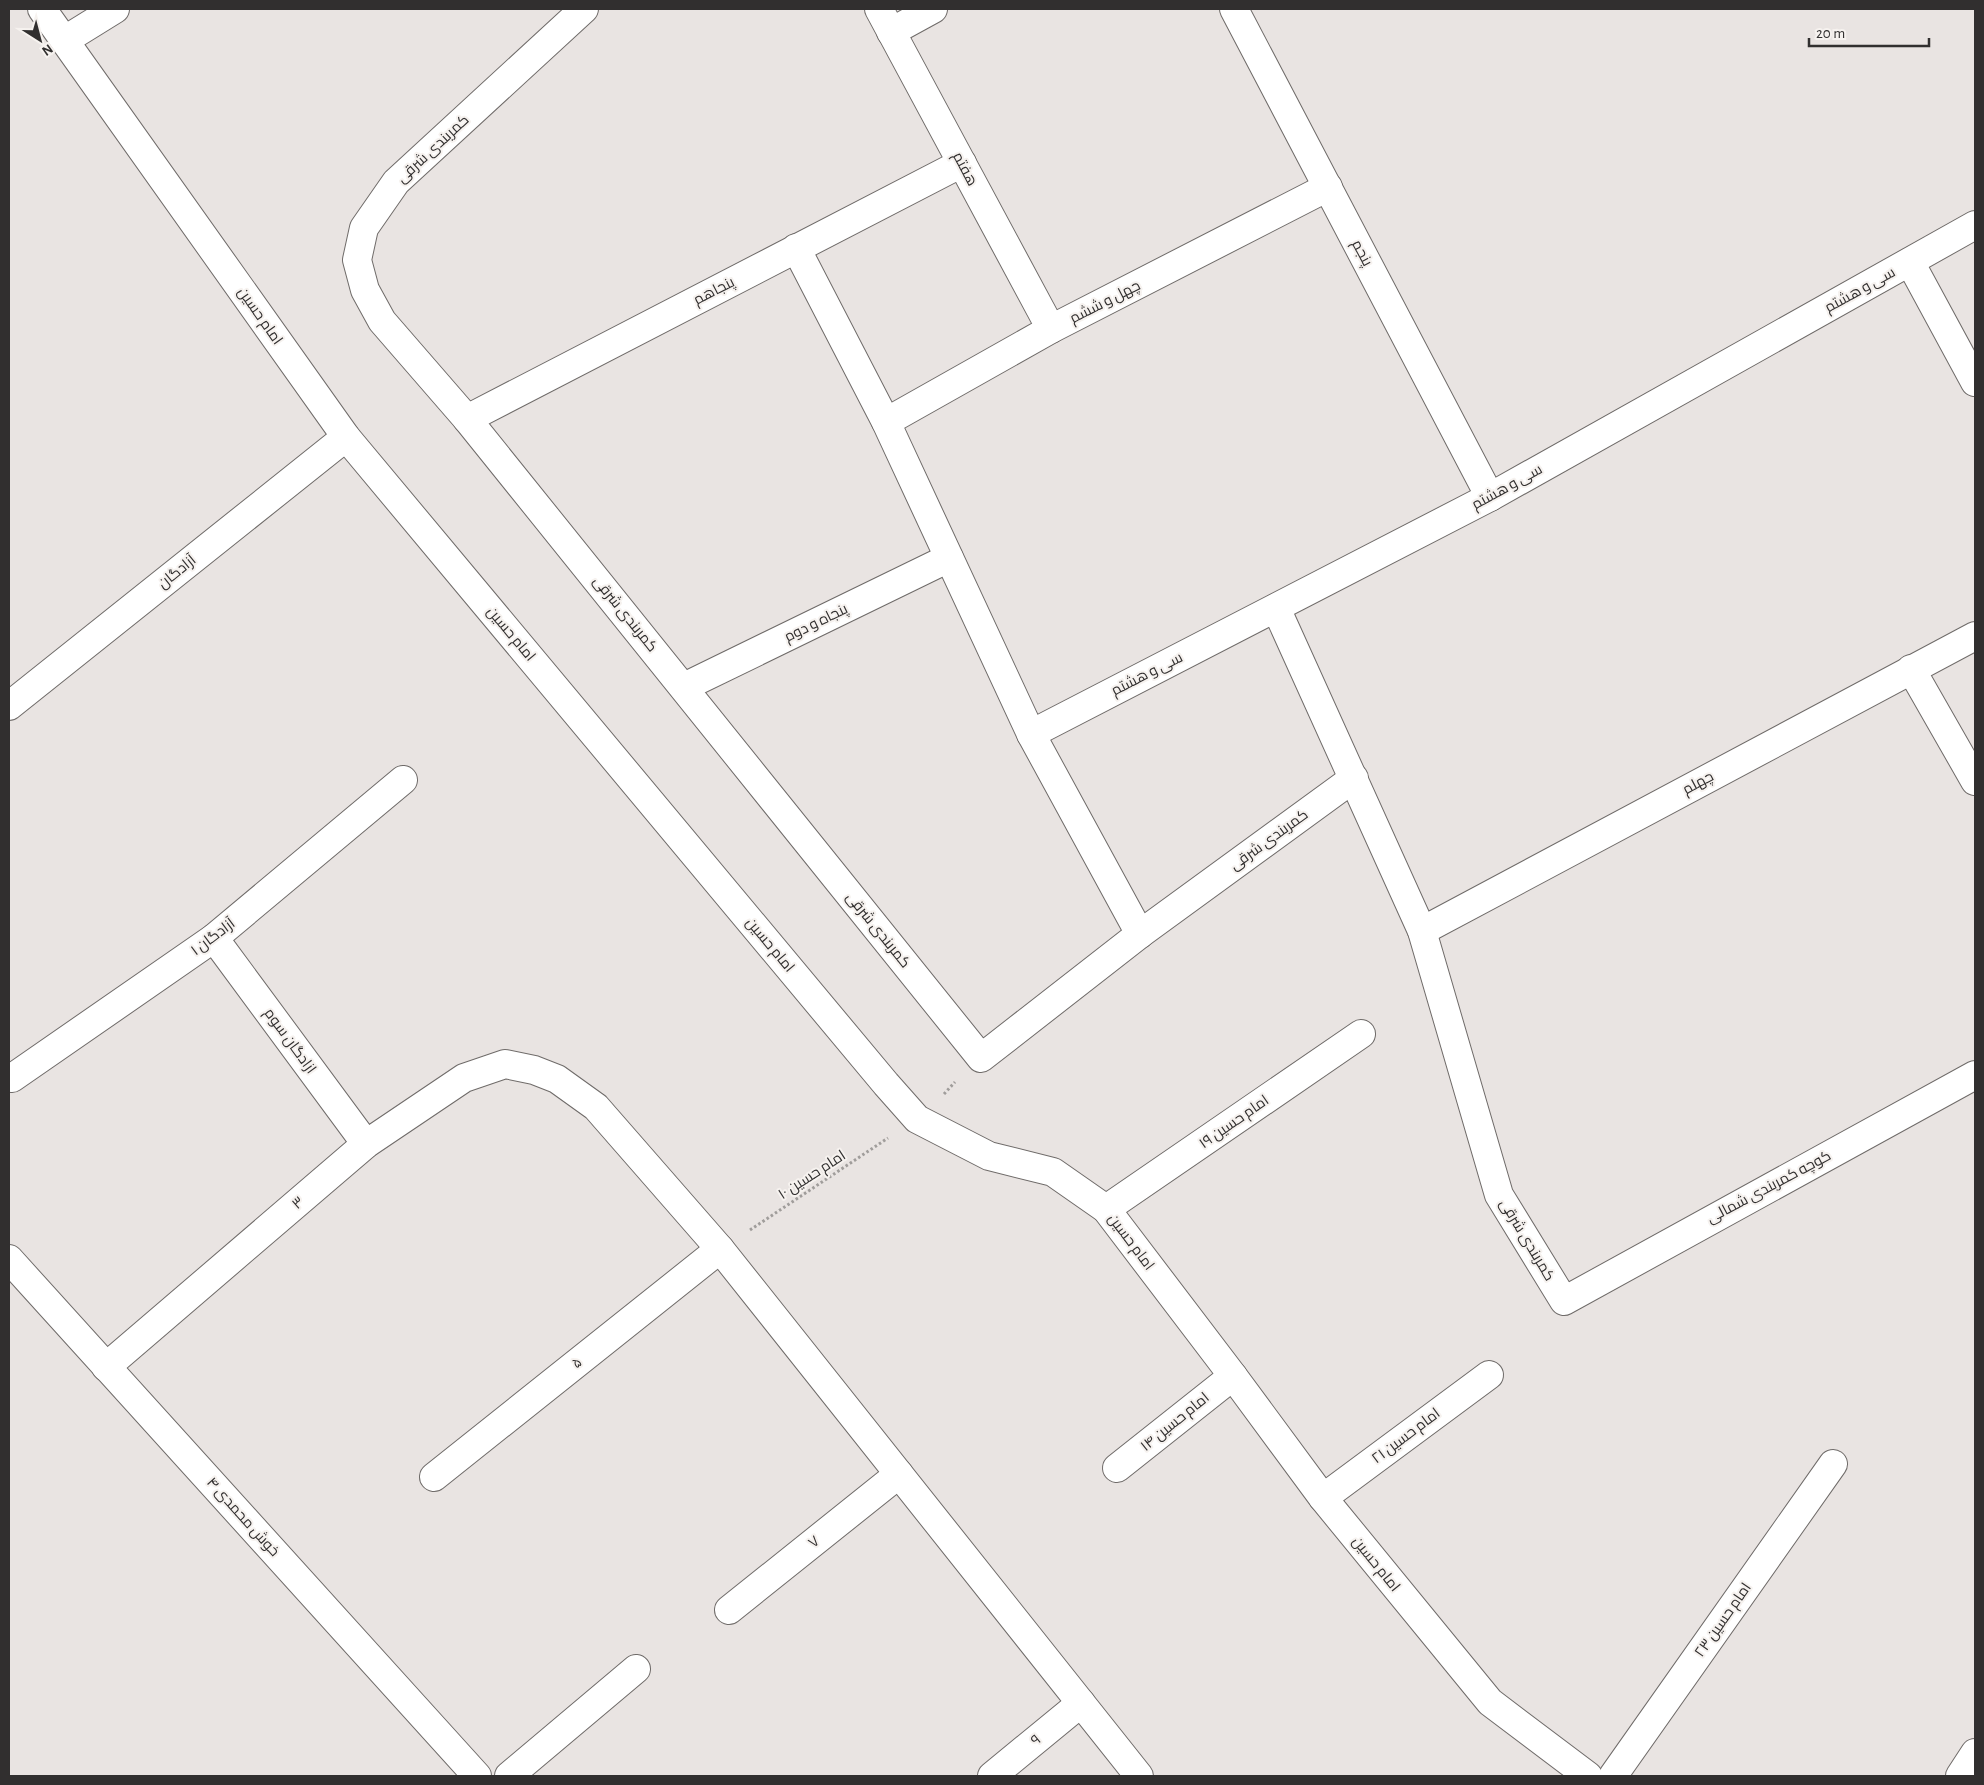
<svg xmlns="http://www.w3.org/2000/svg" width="1984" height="1785" viewBox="0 0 1984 1785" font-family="'Alegreya Sans',Cairo,sans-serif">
  <rect width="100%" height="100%" fill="#e9e4e2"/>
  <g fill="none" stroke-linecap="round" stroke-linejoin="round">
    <!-- minor casing -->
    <g stroke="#6f6b69" stroke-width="30">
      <g id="minor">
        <polyline points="42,9 346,437 886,1084 917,1119 989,1156 1053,1172 1106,1209 1233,1376 1323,1498 1490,1702 1588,1776"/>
        <polyline points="584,9 396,182 364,228 357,260 365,290 382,321 467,419 981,1058 1140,934 1354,778"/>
        <polyline points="879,9 1051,329"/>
        <polyline points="1234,9 1490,497"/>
        <polyline points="891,32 933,9"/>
        <polyline points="65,40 115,9"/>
        <polyline points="796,248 886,422 1031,734 1140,934"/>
        <polyline points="1910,262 1975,382"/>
        <polyline points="467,419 962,163"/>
        <polyline points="886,422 1051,329 1328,187"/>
        <polyline points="1276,608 1422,931 1499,1195 1564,1301 1975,1075"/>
        <polyline points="1911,669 1975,781"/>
        <polyline points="684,687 949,558"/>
        <polyline points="9,706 346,437"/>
        <polyline points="1031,734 1490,497 1975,225"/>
        <polyline points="1422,931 1975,636"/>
        <polyline points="214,938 366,1144"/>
        <polyline points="12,1078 214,938 403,780"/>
        <polyline points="1106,1209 1361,1034"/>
        <polyline points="9,1259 477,1776"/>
        <polyline points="106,1367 366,1144 464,1078 505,1064 534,1070 557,1079 596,1107 720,1249 1139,1776"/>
        <polyline points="1117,1468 1233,1376"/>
        <polyline points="434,1477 720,1249"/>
        <polyline points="1323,1498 1489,1375"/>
        <polyline points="729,1610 899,1474"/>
        <polyline points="509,1776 636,1669"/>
        <polyline points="992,1776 1081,1703"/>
        <polyline points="1613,1776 1833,1464"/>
        <polyline points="1960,1776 1975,1753"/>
      </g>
    </g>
    <!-- path -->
    <g stroke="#a09d9b" stroke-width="3" stroke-dasharray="2.5 2.5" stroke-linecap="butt">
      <polyline points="944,1094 955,1082"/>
      <polyline points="750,1230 888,1138"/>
    </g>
    <!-- minor -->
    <use href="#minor" stroke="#fff" stroke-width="28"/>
  </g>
  <g text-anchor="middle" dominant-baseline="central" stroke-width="4" stroke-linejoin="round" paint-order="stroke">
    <!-- street labels -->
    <g font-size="15" fill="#312f2f" stroke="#f6f2ef">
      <text transform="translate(433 149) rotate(-43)">کمربندی شرقی</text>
      <text transform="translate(965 169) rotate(62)">هفتم</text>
      <text transform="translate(1362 253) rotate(62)">پنجم</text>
      <text transform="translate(1860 290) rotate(-29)">سی و هشتم</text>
      <text transform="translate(714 291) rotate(-27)">پنجاهم</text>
      <text transform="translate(1105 302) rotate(-27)">چهل و ششم</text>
      <text transform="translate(260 316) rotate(55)">امام حسین</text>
      <text transform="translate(1507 487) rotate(-29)">سی و هشتم</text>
      <text transform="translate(177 572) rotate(-39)">آزادگان</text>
      <text transform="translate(625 614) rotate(51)">کمربندی شرقی</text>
      <text transform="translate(816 623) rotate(-26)">پنجاه و دوم</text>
      <text transform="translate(511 634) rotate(50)">امام حسین</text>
      <text transform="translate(1147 674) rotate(-27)">سی و هشتم</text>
      <text transform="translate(1698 783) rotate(-28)">چهلم</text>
      <text transform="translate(1269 840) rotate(-36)">کمربندی شرقی</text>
      <text transform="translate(878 930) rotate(51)">کمربندی شرقی</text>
      <text transform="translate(213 937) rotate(-37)">آزادگان ۱</text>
      <text transform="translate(770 945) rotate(50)">امام حسین</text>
      <text transform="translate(290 1041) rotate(54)">ازادگان سوم</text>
      <text transform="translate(1234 1122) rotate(-35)">امام حسین ۱۹</text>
      <text transform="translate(812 1175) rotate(-33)">امام حسین ۱۰</text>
      <text transform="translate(1769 1187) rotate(-28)">کوچه کمربندی شمالی</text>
      <text transform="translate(298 1203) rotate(-41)">۳</text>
      <text transform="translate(1527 1240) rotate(59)">کمربندی شرقی</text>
      <text transform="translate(1131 1242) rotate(53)">امام حسین</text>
      <text transform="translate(577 1363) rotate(-38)">۵</text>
      <text transform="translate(1175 1422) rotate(-39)">امام حسین ۱۴</text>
      <text transform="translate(1406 1436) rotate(-37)">امام حسین ۲۱</text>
      <text transform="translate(243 1517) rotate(48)">خوش محمدی ۴</text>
      <text transform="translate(814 1542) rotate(-39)">۷</text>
      <text transform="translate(1376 1564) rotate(51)">امام حسین</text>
      <text transform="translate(1723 1620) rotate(-55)">امام حسین ۲۳</text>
      <text transform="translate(1036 1740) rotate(-39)">۹</text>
    </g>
  </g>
  <!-- border -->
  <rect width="1984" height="1785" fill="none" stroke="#312f2f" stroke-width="20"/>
  <!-- north arrow -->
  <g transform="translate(40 40) rotate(144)" stroke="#f6f2ef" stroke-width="4" paint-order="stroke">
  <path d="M0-4L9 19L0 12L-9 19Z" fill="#312f2f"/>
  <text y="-8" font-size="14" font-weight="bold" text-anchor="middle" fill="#312f2f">N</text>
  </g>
  <!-- scale -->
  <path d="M1809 38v8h120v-8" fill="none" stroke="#312f2f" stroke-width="2.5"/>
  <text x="1816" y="38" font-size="15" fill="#312f2f" stroke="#f6f2ef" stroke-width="4" paint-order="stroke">20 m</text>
</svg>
